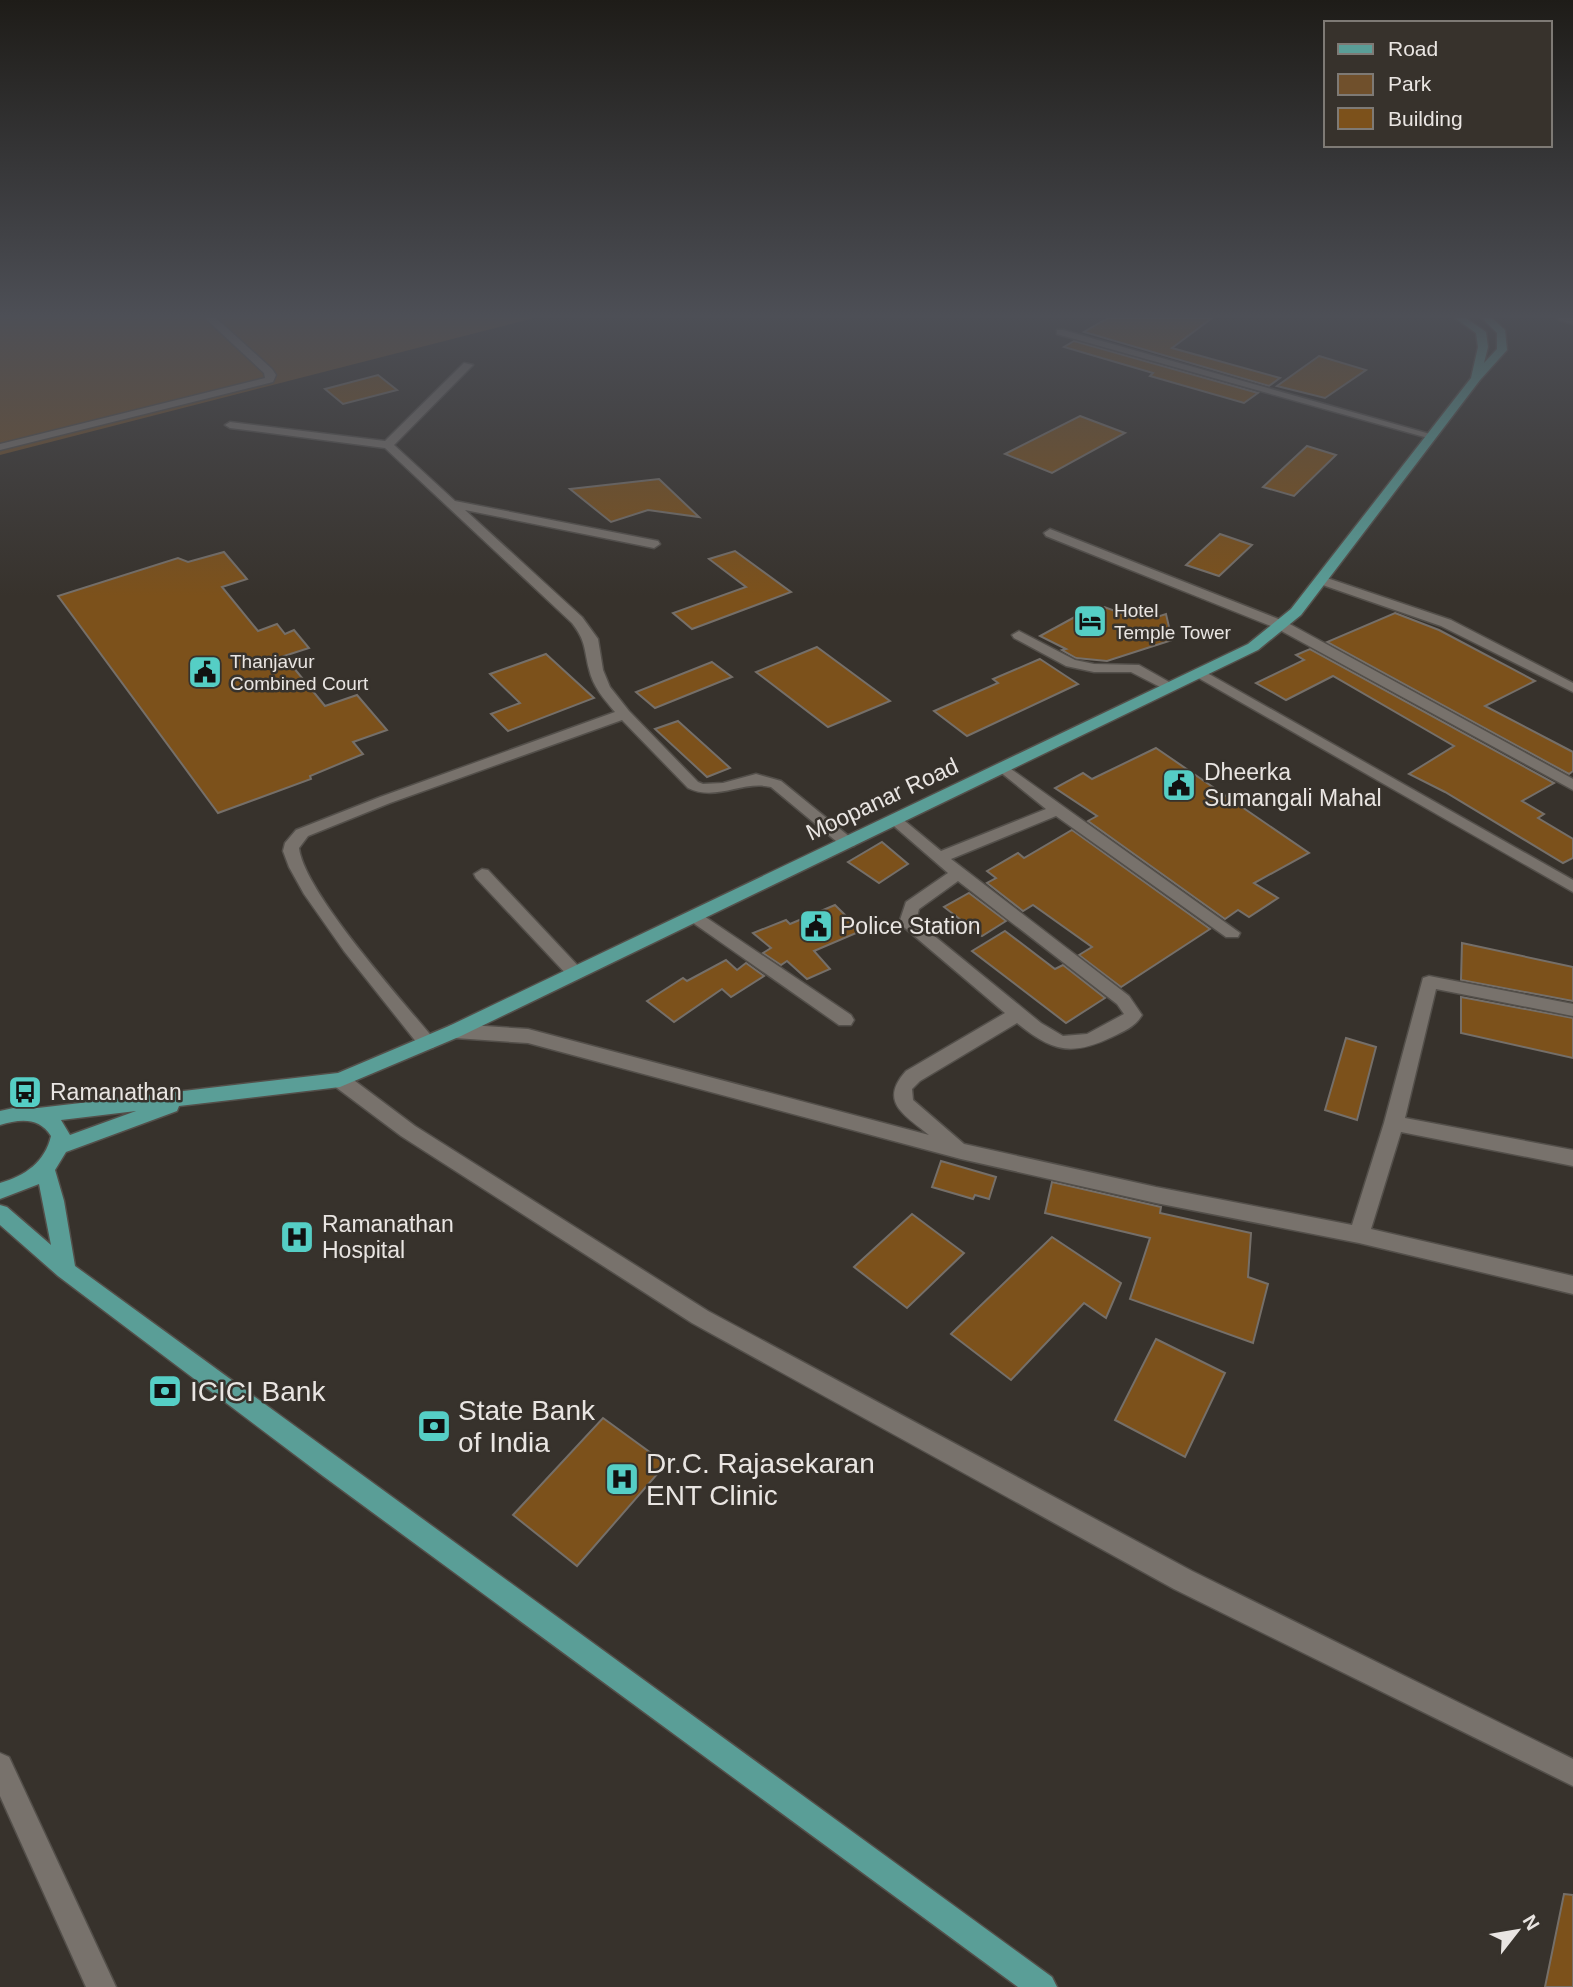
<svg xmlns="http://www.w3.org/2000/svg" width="1573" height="1987" viewBox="0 0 1573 1987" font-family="Helvetica,sans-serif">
  <rect width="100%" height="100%" fill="#37322c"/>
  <!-- green -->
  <polygon fill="#70502c" points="0,318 534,318 0,455"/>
  <!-- building -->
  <g fill="#7c511b" stroke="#756f69" stroke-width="2">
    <polygon points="1108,318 1212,318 1172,348 1280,378 1269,386 1084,332"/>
    <polygon points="1074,341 1258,393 1244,403 1150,376 1153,373 1064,347"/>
    <polygon points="1319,356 1366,370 1325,398 1277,386"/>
    <polygon points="378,375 397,390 343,404 325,389"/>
    <polygon points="1080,416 1125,433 1052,473 1005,454"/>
    <polygon points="1307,446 1336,455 1294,496 1263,487"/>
    <polygon points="659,479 699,517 648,510 611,522 570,489"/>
    <polygon points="1220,534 1252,545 1219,576 1186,565"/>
    <polygon points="735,551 791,592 692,629 673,613 746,587 709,559"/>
    <polygon points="224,552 247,579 222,587 258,631 277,624 285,634 294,630 309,648 284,656 325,706 357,695 387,730 353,742 363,754 310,776 311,779 218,813 58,596 178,558 188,562"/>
    <polygon points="1104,607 1126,615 1132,613 1137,616 1153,614 1157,617 1166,614 1172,640 1107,661 1076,658 1062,650 1066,649 1040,636 1084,612 1088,614"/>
    <polygon points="1395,613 1439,630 1535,681 1485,706 1573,752 1573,771 1569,774 1327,642"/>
    <polygon points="817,647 890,701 828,727 756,672"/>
    <polygon points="1310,649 1554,783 1522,801 1544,814 1538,818 1573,839 1573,858 1563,863 1445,792 1409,774 1454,746 1333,676 1286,700 1256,683 1304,660 1296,655"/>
    <polygon points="546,654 594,698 508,731 491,714 520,703 490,674"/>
    <polygon points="1040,659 1078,684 967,736 934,711 998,683 993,679"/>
    <polygon points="712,662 732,677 655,708 636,692"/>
    <polygon points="678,721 730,768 707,777 655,729"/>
    <polygon points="1156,748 1309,853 1254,883 1278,898 1249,917 1238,910 1225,919 1088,821 1097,816 1055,788 1083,773 1092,779"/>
    <polygon points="1072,830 1210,929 1121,987 1079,955 1092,947 1033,905 1023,911 987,883 996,878 987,871 1018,853 1024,858"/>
    <polygon points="882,842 908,864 879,883 848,862"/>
    <polygon points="969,893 1006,921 982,936 944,907"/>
    <polygon points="835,905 861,931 814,951 830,969 807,979 787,961 781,965 763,953 771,948 753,933 786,920 790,924"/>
    <polygon points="1005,931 1055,969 1063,965 1105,998 1066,1023 972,951"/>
    <polygon points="1462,943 1573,967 1573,1001 1461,980"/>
    <polygon points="726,960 737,970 746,963 764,976 731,997 722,989 674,1022 647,1001 683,978 687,981"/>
    <polygon points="1461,997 1573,1018 1573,1058 1461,1033"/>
    <polygon points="1346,1038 1376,1047 1357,1120 1325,1110"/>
    <polygon points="941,1161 996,1177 989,1199 975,1195 973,1199 932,1187"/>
    <polygon points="1052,1182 1161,1207 1160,1213 1251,1233 1248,1277 1268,1284 1253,1343 1130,1299 1150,1238 1045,1213"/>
    <polygon points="912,1214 964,1253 907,1308 854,1267"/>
    <polygon points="1052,1237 1121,1283 1106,1318 1084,1303 1011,1380 951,1334"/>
    <polygon points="1156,1339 1225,1373 1185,1457 1115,1420"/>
    <polygon points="603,1418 666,1464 577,1566 513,1515"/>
    <polygon points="1564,1894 1573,1895 1573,1987 1545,1987"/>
  </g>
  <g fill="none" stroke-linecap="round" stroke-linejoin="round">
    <!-- minor casing -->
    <g stroke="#534f4a" stroke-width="3">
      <g id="minor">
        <polygon points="205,318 216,318 272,369 276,375 273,382 0,450 0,444 265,378 264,373"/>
        <polygon points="1557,318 1573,318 1573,324 1559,320"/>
        <polygon points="1057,330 1063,330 1437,436 1428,438 1057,334"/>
        <path d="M464,363l9,2 -79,80 61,56 203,40 2,3 -6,4 -189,-38 117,107 16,22 5,31 7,17 19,24 69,71 5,2 20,-1 33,-9 25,7 75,61 -2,4h-12l-71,-59c-28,-7 -55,15 -83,1l-66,-68 -232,83 -82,33 -9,12c5,44 103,152 134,190l3,5 -3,5h-12l-77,-97 -40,-57 -15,-27 -6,-16 2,-8 11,-13 84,-33 235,-85c-11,-13 -22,-25 -26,-43 -5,-20 -3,-28 -17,-46l-187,-175 -155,-20 -5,-3 5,-3 155,19z"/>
        <polygon points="1050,529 1286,622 1573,779 1573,790 1276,628 1046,536 1044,533"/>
        <polygon points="1321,576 1451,620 1573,683 1573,692 1441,626 1317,583 1317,577"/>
        <polygon points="1019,631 1075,660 1094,664 1139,665 1178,687 1171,691 1166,690 1131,672 1094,672 1066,666 1014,638 1012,635"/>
        <polygon points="1200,669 1573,880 1573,892 1195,676 1195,670"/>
        <path d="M1004,764l236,169 -2,4h-12l-170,-121 -105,43 178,137 13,19c-7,12 -18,16 -30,22 -42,20 -60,14 -95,-14l-97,58 -8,8 1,11 51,44 192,43 196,38 32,-102 39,-145 6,-2 144,28v12l-137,-27 -31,129 168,32v16l-172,-34 -30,97 202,47v18l-214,-51 -203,-40 -195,-44 -433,-116 -73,-5 -6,-2 -3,-5 3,-5 6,-2 73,5 401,106c-24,-20 -51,-33 -23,-64l99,-58 -106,-90 7,-21 42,-29 -61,-53 8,-5 5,2 41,34 105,-42 -47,-38 -2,-3zM958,881l159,123 7,10 -37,20 -24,2 -22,-13 -125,-102 3,-12z"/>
        <polygon points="482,869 488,870 581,969 584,973 581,977 569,977 476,878 474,874"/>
        <polygon points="695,910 851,1015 854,1020 851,1025 839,1025 689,920 687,916 689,912"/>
        <polygon points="340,1073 347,1075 415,1126 708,1311 1192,1571 1573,1759 1573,1786 1174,1589 692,1323 401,1136 333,1085 331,1080 333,1075"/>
        <polygon points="0,1753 9,1757 116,1987 86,1987 0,1796"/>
      </g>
    </g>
    <!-- major casing -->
    <g stroke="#534f4a" stroke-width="3">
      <path id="major" d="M1455,318h11l20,14 2,15 -4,16 13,-14v-16l-15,-15h10l13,12 2,20 -27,30 -179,235 -43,35 -797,386 -121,51 -161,19 -2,5 -111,41 -11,18 9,31 11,65 977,711 5,10h-39l-695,-511 -265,-200 -58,-51v-20l7,2 44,38 -12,-61 -39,15v-16c25,-7 45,-21 51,-47 -12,-19 -31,-17 -51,-11v-14l18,-4 20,1 300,-35 111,-47 799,-382 43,-35 180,-231 7,-31 -2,-14zM136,1111l-66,24 -9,-15z"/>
    </g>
    <!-- minor -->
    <use href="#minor" fill="#78726c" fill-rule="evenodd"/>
    <!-- major -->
    <use href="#major" fill="#5a9e97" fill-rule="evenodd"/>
  </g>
  <!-- sky -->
  <linearGradient id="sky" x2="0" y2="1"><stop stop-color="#1e1c18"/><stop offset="0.53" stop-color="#4d4f56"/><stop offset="1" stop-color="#4d4f56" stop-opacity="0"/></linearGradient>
  <rect width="1573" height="596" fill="url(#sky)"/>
  <!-- icons -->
  <defs>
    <g id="hotel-square" transform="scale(1.75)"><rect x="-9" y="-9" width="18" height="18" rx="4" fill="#55cec5" stroke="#37322c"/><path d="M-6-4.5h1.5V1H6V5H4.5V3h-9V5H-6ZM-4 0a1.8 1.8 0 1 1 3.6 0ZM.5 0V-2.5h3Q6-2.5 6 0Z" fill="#111"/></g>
    <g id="civic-square" transform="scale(1.75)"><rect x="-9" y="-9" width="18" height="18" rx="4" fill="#55cec5" stroke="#37322c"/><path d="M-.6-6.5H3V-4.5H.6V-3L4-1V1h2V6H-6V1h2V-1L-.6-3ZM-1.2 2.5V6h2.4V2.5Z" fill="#111"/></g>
    <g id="bus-square" transform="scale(1.75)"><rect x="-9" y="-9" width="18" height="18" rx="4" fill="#55cec5" stroke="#37322c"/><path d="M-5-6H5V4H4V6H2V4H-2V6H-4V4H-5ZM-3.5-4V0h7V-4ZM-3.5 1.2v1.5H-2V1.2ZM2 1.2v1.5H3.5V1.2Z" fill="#111"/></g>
    <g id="hospital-square" transform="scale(1.75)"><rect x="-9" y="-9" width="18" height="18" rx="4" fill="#55cec5" stroke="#37322c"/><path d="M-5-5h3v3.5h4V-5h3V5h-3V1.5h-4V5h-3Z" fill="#111"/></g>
    <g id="bank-square" transform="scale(1.75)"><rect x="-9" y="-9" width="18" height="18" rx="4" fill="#55cec5" stroke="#37322c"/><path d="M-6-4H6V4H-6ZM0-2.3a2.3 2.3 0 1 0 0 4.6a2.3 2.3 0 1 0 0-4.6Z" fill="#111"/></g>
  </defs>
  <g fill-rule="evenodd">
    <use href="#hotel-square" x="1090" y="621"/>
    <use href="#civic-square" x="205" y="672"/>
    <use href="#civic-square" x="1179" y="785"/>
    <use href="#civic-square" x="816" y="926"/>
    <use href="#bus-square" x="25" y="1092"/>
    <use href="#hospital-square" x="297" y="1237"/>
    <use href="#bank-square" x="165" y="1391"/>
    <use href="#bank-square" x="434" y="1426"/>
    <use href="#hospital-square" x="622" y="1479"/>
  </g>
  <g text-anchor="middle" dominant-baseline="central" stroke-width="5" stroke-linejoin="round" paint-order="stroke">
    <!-- far-poi labels -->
    <g font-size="19" fill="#e9e5e2" stroke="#37322c" text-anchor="start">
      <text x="1114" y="610">Hotel<tspan x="1114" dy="22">Temple Tower</tspan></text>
      <text x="230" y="661">Thanjavur<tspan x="230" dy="22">Combined Court</tspan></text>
    </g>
    <!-- poi labels -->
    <g font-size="23" fill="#e9e5e2" stroke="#37322c" text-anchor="start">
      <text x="1204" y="772">Dheerka<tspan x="1204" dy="26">Sumangali Mahal</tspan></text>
      <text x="840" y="926">Police Station</text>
      <text x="50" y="1092">Ramanathan</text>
      <text x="322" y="1224">Ramanathan<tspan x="322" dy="26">Hospital</tspan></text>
    </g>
    <!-- street labels -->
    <g font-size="23" fill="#e9e5e2" stroke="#37322c">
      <text transform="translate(882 799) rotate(-25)">Moopanar Road</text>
    </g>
    <!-- near-poi labels -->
    <g font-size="28" fill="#e9e5e2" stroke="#37322c" text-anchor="start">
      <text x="190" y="1391">ICICI Bank</text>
      <text x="458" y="1410">State Bank<tspan x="458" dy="32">of India</tspan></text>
      <text x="646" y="1463">Dr.C. Rajasekaran<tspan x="646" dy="32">ENT Clinic</tspan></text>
    </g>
  </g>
  <!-- legend -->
  <rect x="1324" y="21" width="228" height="126" fill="#37322c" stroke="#7e7a75" stroke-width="2"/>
  <rect x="1338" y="44" width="35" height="10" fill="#5a9e97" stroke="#7e7a75" stroke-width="2"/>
  <text x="1388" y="56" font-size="21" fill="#e9e5e2">Road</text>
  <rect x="1338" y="74" width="35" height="21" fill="#70502c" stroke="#7e7a75" stroke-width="2"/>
  <text x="1388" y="91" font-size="21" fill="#e9e5e2">Park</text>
  <rect x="1338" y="108" width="35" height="21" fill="#7c511b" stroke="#7e7a75" stroke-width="2"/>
  <text x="1388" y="126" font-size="21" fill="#e9e5e2">Building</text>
  <!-- north arrow -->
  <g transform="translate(1517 1931) rotate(59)" stroke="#37322c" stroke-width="5" paint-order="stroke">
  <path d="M0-5L12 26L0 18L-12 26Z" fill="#e9e5e2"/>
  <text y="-10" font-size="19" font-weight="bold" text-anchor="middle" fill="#e9e5e2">N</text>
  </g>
</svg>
